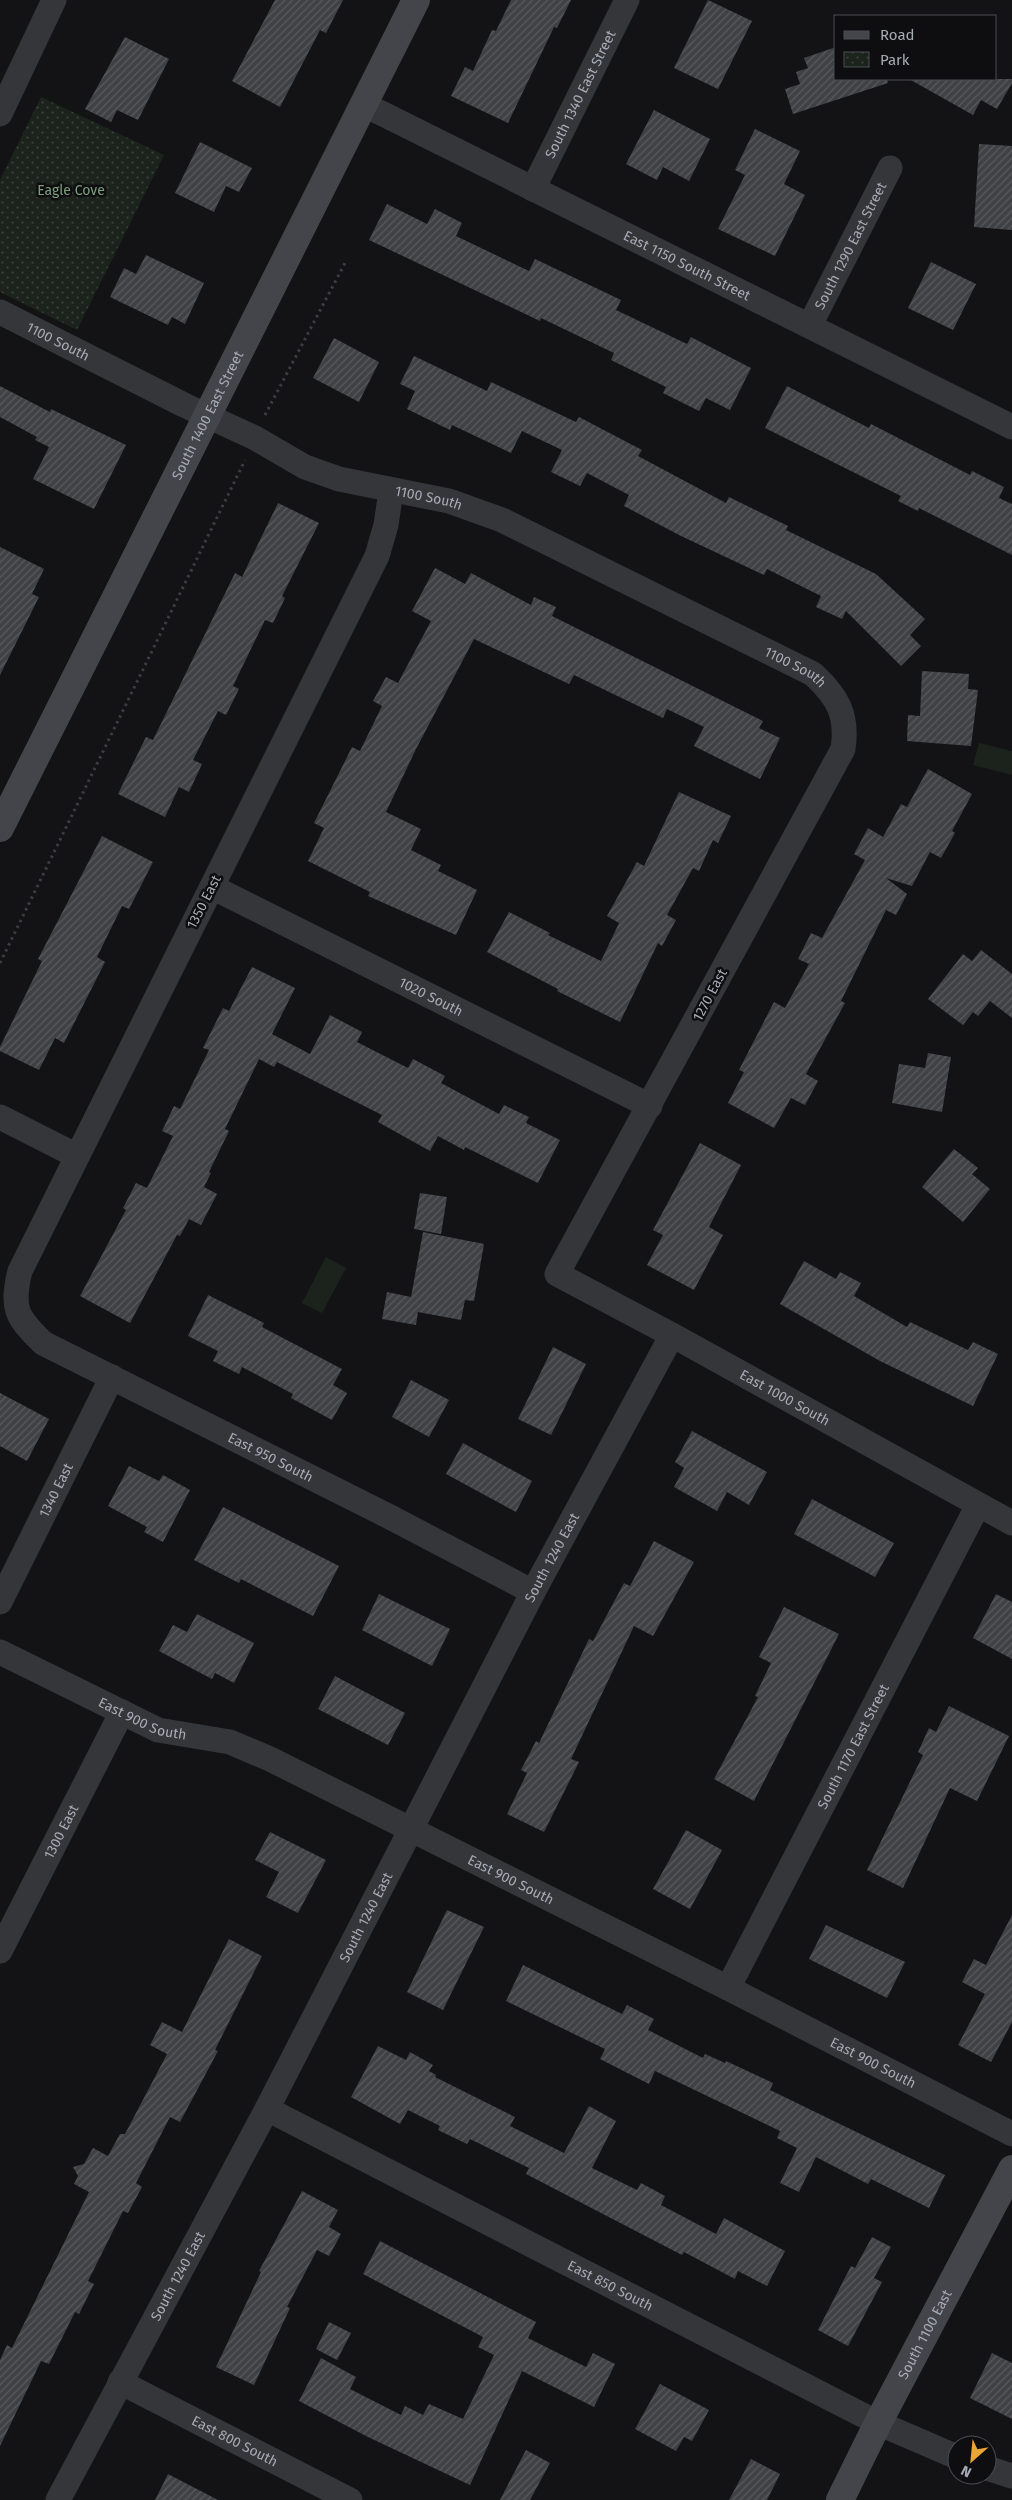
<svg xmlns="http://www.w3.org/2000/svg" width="1012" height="2500" viewBox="0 0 1012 2500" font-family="'Fira Sans',sans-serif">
  <defs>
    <pattern id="park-dots" width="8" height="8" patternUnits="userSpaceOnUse" patternTransform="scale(1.25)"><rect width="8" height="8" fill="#1c231c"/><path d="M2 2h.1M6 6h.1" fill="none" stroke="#3a403b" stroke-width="1.8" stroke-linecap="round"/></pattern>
    <pattern id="building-hatch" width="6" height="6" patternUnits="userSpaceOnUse" patternTransform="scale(1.25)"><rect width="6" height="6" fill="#404145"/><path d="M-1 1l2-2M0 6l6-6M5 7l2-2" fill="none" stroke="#595a5e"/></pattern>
  </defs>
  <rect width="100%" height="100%" fill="#131315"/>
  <!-- park -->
  <polygon fill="url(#park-dots)" points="41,97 164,155 77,330 0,292 0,180"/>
  <!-- pitch -->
  <g fill="#1c231c">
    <polygon points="979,743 1012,751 1012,775 973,765"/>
    <polygon points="326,1257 346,1268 322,1313 302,1303"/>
  </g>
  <!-- building -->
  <g fill="url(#building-hatch)">
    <polygon points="275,0 343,0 326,33 320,30 280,107 232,81"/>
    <polygon points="511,0 571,0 557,28 554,27 508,123 451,96 465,67 473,71 492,30 496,31"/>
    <polygon points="708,0 752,21 718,89 674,68"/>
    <polygon points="125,37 169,59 138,120 117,110 111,122 85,109"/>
    <polygon points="836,47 836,79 887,79 888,83 793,114 785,89 800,84 796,72 808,68 804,58"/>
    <polygon points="909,79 1012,79 1012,83 997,109 981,100 973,115"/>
    <polygon points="654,110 710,139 689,181 663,167 657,180 626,164"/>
    <polygon points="755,129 800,151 784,184 805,195 775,256 718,229 745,175 735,170"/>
    <polygon points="200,142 252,168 239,192 226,186 214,212 175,193"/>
    <polygon points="979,144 1012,146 1012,230 974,227"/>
    <polygon points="387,204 427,224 435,209 462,223 456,236 529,271 535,259 621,300 616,310 687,344 691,337 751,368 730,410 706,398 699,411 663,393 666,387 611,360 614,353 541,318 540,321 369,240"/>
    <polygon points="146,255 204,283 185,324 172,317 168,325 110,297 124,268 136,274"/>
    <polygon points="931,262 976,284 953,330 908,308"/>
    <polygon points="334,338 379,362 359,402 313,378"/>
    <polygon points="414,356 487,391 491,382 576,422 579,417 642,450 638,456 726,503 729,497 788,526 786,530 876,574 925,619 910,635 921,646 901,666 846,611 842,619 816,607 821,596 767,569 764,575 681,536 624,506 629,495 587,473 580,486 551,472 562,450 522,431 511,453 452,425 450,430 407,409 415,391 400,384"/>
    <polygon points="0,386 50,412 51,409 126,445 94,509 33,479 49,447 35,440 37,437 0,417"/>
    <polygon points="787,386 869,428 871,424 970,475 972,471 1004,487 999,498 1012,504 1012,555 919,508 918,511 898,501 901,496 765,428"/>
    <polygon points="278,503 319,523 282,596 285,598 273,623 265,620 233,686 239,689 226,715 218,711 193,760 202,764 189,792 179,787 165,817 118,794 146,737 153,740 235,573 242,577"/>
    <polygon points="0,547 44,569 32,594 39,597 0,675"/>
    <polygon points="435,568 465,584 471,573 531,605 534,597 556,607 552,616 763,721 759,728 780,738 760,779 694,746 704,727 667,709 663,718 574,675 569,684 474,639 416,749 386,812 421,829 411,850 441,865 438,871 477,890 456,935 368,896 370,892 308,861 324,828 314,823 352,747 360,751 382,706 373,701 386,677 398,683 431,621 412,611"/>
    <polygon points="922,671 969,674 968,689 978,690 971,746 907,741 908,715 920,716"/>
    <polygon points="928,769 972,794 952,831 955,833 941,858 930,852 912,886 886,878 907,894 896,915 886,910 841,1001 845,1003 806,1074 818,1081 805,1105 791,1098 774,1128 728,1103 744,1072 739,1070 774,1002 785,1008 809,964 798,959 811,933 822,938 865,860 854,854 868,828 883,837 901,804 907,807"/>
    <polygon points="679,792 731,816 718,843 713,840 699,871 693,868 667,915 676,920 662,946 658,943 620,1022 557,991 558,989 487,952 509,912 550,933 548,935 601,961 619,923 607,916 637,862 644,866"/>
    <polygon points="102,836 153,862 129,909 122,906 97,957 105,962 64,1043 55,1038 39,1070 0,1051 0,1047 42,961 38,959"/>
    <polygon points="981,950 1012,974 1012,1018 990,1001 978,1016 973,1012 963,1025 928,999 963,954 972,961"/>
    <polygon points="252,967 295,988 272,1034 310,1054 330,1015 362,1032 357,1042 408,1068 413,1059 445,1076 441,1083 499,1114 504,1105 529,1117 526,1123 560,1140 538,1183 465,1147 464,1150 438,1136 430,1151 378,1122 382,1115 277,1062 274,1067 259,1059 225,1129 229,1131 209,1172 211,1173 204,1187 217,1194 201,1225 189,1219 180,1236 177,1235 130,1323 80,1296 126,1210 123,1208 136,1183 147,1188 173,1136 162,1131 174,1106 180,1109 209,1050 203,1048 223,1008 229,1011"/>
    <polygon points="928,1053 951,1057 942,1112 892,1103 899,1064 925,1068"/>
    <polygon points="700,1143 741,1165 709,1227 723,1235 694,1290 647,1265 663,1235 653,1230"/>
    <polygon points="954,1149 978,1168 972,1174 990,1189 963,1222 922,1187"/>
    <polygon points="420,1193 447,1197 441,1234 414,1229"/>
    <polygon points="423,1232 484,1244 474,1301 465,1300 461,1320 418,1312 416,1325 382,1319 387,1292 411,1297"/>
    <polygon points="804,1261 836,1279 840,1272 861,1283 854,1296 907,1327 910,1322 968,1350 973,1342 998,1354 973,1406 880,1361 780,1304"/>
    <polygon points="208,1295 264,1323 262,1327 342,1369 333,1385 347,1393 332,1420 291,1398 293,1394 242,1367 239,1374 213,1361 218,1351 188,1336"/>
    <polygon points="553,1347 586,1364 551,1435 518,1419"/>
    <polygon points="411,1380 449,1400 429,1437 392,1417"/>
    <polygon points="0,1393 49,1419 27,1461 0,1446"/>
    <polygon points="692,1431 767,1472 749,1505 727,1492 717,1511 674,1487 684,1468 675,1462"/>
    <polygon points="463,1443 532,1481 516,1512 446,1474"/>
    <polygon points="129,1466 159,1481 163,1475 190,1490 163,1542 144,1532 147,1527 108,1506"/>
    <polygon points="812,1499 894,1543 875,1577 794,1534"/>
    <polygon points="223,1507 339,1566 313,1616 241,1579 239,1583 194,1560"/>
    <polygon points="654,1541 694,1562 653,1636 634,1626 571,1759 579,1762 544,1832 507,1814 527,1773 521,1770 536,1741 539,1743 589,1639 593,1641 624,1583 630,1586"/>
    <polygon points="379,1594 450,1629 432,1666 362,1630"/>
    <polygon points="996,1594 1012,1602 1012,1659 973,1638"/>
    <polygon points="784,1607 839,1634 754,1801 714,1779 758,1697 755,1696 771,1663 759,1657"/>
    <polygon points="197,1614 254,1643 234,1683 215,1673 212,1679 159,1651 173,1625 187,1632"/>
    <polygon points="335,1676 405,1713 388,1745 318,1709"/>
    <polygon points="949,1706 1009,1736 977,1801 950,1788 903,1888 867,1870 923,1755 918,1752 929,1728 936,1732"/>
    <polygon points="686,1830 722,1850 690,1909 653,1889"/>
    <polygon points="270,1832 326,1860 298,1913 266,1897 279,1872 255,1860"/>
    <polygon points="447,1910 484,1927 443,2010 407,1992"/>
    <polygon points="1012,1915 1012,2022 991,2062 958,2045 985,1994 962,1982 974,1959 986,1965"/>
    <polygon points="826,1925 905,1962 887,1998 809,1959"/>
    <polygon points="229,1939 262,1956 215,2050 218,2051 180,2122 170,2117 136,2183 142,2187 128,2213 123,2211 88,2281 94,2284 79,2314 75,2312 49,2364 41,2361 0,2446 0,2360 7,2345 12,2348 89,2192 74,2184 78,2176 73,2167 84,2164 93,2148 108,2156 120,2134 125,2134 167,2054 150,2045 162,2022 182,2032"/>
    <polygon points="523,1965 622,2014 627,2005 654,2019 648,2030 703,2058 705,2054 725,2063 726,2061 773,2083 770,2090 945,2175 929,2208 871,2179 868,2184 816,2157 799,2192 780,2183 797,2148 777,2138 780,2131 655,2071 649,2084 600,2059 605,2049 506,2001"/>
    <polygon points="378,2046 406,2060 410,2052 433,2065 429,2071 436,2075 435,2077 515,2117 510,2126 564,2153 589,2106 616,2121 592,2168 637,2190 641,2183 665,2196 661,2205 716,2234 724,2218 785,2251 767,2286 738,2271 735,2279 684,2252 682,2255 526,2174 529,2168 470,2139 467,2144 438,2130 440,2126 408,2110 400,2124 351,2097"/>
    <polygon points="302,2191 338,2210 329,2227 341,2234 329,2256 317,2250 287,2307 290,2308 254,2385 216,2367 261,2272 259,2271"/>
    <polygon points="872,2237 891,2247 874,2278 882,2282 848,2346 818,2330 851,2266 855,2268"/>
    <polygon points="380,2241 536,2322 528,2338 586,2367 593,2353 615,2364 594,2407 522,2371 470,2485 368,2437 299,2401 321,2358 356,2377 350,2389 401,2415 405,2406 423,2415 429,2404 463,2419 494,2355 478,2347 483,2337 363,2274"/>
    <polygon points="329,2322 351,2333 337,2360 316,2349"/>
    <polygon points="992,2353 1012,2363 1012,2419 970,2398"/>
    <polygon points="660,2384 709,2410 692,2441 684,2437 676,2451 635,2429"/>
    <polygon points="526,2450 550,2463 530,2500 500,2500"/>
    <polygon points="751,2459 780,2474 767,2500 729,2500"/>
    <polygon points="168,2474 218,2500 155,2500"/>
  </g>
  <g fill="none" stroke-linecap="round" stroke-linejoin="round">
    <!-- path -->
    <g stroke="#3b3d41" stroke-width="3" stroke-dasharray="2.5 4" stroke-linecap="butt">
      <polyline points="265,415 345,263"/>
      <polyline points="0,963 245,460"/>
    </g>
    <!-- street -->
    <g stroke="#35363a" stroke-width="25">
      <path id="s1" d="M363,104l649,323"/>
      <polyline points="0,114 54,0"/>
      <path id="s2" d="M533,189l94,-189"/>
      <path id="s3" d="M0,312l184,93 71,33 50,29 34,12 110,22 53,19 311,154c25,23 35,41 30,75l-286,525 115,61 340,188"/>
      <path id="s4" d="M810,325l80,-157"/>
      <path id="s5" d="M391,491l-5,34 -9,31 -357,715c-9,37 -4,46 23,72l347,174 143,75"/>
      <path id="s6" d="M212,887l438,219"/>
      <polyline points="0,1117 77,1156"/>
      <path id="s7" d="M0,1602l112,-225"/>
      <path id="s8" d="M0,1652l158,78 72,12 40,17 458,229 284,146"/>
      <path id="s9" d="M0,1951l122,-239"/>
      <path id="s10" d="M728,1988l250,-483"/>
      <path id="s11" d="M267,2109l611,314 79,34"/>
      <path id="s12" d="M120,2382l230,118"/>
      <polyline points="987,2468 1012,2476"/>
      <path id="s13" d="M58,2500l209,-391 266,-517 139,-257"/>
    </g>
    <!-- secondary -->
    <g stroke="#43454a" stroke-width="28">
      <path id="s14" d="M0,828l416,-828"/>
      <path id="s15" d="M840,2500l38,-77 134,-254"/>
    </g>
  </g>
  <g text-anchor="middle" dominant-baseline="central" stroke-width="5" stroke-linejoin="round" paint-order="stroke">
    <!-- street labels -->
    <g font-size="14" fill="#a6abb5" stroke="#0e0e10">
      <text stroke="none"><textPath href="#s2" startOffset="106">South 1340 East Street</textPath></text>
      <text stroke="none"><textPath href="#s4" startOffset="89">South 1290 East Street</textPath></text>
      <text stroke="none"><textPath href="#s1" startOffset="362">East 1150 South Street</textPath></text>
      <text stroke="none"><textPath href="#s3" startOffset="65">1100 South</textPath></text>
      <text stroke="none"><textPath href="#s14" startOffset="462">South 1400 East Street</textPath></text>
      <text stroke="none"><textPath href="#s3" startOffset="470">1100 South</textPath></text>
      <text stroke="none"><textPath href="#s3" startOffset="875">1100 South</textPath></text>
      <text transform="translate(204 902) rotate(-63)">1350 East</text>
      <text transform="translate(710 995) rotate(-62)">1270 East</text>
      <text stroke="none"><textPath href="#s6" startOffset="245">1020 South</textPath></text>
      <text stroke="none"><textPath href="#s3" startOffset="1836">East 1000 South</textPath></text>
      <text stroke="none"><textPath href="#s5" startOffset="1202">East 950 South</textPath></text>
      <text stroke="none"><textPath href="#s7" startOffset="125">1340 East</textPath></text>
      <text stroke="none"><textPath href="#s13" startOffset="1064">South 1240 East</textPath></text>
      <text stroke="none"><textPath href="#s8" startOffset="158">East 900 South</textPath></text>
      <text stroke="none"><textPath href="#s10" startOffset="272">South 1170 East Street</textPath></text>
      <text stroke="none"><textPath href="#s9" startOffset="134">1300 East</textPath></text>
      <text stroke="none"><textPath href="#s8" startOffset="562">East 900 South</textPath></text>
      <text stroke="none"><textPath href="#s13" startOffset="659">South 1240 East</textPath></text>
      <text stroke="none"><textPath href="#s8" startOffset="968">East 900 South</textPath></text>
      <text stroke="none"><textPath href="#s13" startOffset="254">South 1240 East</textPath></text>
      <text stroke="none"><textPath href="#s11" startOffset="386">East 850 South</textPath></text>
      <text stroke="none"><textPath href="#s15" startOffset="186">South 1100 East</textPath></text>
      <text stroke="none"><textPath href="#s12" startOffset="129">East 800 South</textPath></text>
    </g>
    <!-- park labels -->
    <g font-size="14" fill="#7d9f7e" stroke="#0e0e10">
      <text x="71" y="190">Eagle Cove</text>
    </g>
  </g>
  <!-- legend -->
  <rect x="834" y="15" width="162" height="65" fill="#0e0e10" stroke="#4b4d52"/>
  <rect x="844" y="31" width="25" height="8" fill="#43454a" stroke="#4b4d52"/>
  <text x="880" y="40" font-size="15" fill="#a6abb5">Road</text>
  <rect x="844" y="52" width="25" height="15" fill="url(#park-dots)" stroke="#4b4d52"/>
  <text x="880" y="65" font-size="15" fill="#a6abb5">Park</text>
  <!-- north arrow -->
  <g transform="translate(972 2460) rotate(207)"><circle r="24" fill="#0e0e10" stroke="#4b4d52"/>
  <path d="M0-4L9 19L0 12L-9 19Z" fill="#e9a637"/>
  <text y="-8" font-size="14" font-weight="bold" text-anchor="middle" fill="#a6abb5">N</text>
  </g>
</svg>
